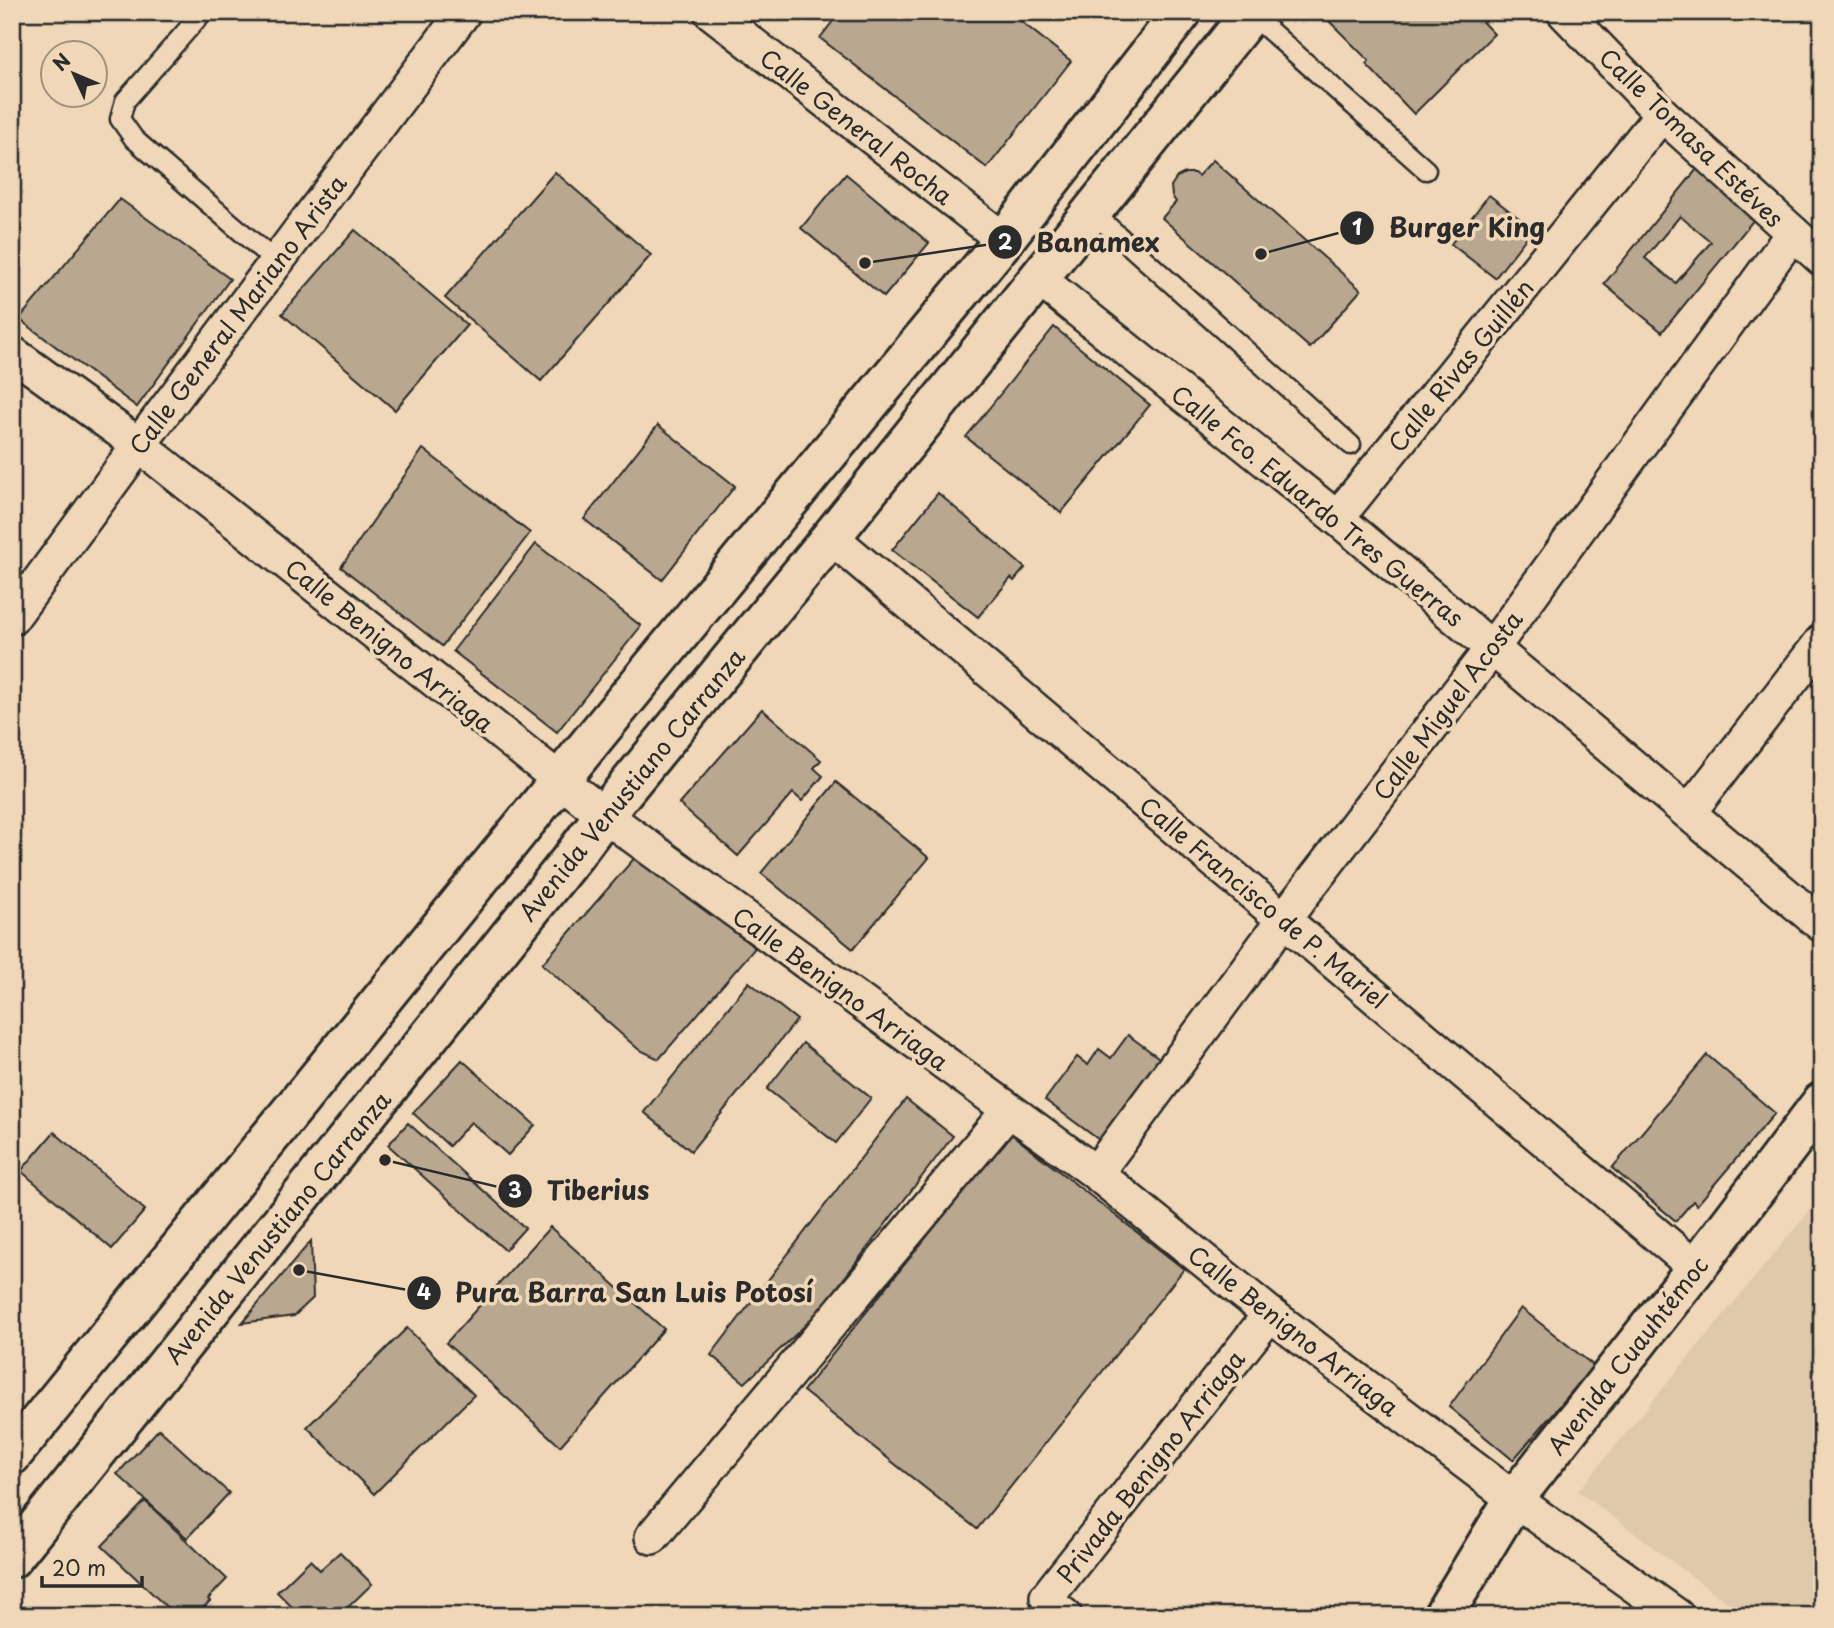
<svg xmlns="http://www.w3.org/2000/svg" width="1834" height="1628" viewBox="0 0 1834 1628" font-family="'Playpen Sans',sans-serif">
  <rect width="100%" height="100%" fill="#efd7b7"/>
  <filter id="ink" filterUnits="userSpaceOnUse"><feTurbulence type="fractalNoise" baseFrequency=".0143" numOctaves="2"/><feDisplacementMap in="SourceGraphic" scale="14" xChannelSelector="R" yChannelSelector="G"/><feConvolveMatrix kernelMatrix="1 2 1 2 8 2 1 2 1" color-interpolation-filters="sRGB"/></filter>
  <g filter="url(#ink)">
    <!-- built -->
    <polygon fill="#dfc9ab" points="1822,1196 1822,1616 1745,1616 1578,1491"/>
    <!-- building -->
    <g fill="#b9a790" stroke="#2b2b2b" stroke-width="2" fill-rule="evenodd">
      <polygon points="840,12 1009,12 1071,61 987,168 820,38"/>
      <polygon points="1320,12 1473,12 1494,34 1414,114 1366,64 1369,61"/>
      <polygon points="1213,160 1361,290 1310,348 1162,218 1176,202 1172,196 1171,186 1177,177 1185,173 1194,173 1198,176"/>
      <path d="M1697,169l59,48 -94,115 -58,-48zM1680,216l31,26 -35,41 -31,-25z"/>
      <polygon points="555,172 651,255 541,381 445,298"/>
      <polygon points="846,174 929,243 884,297 801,228"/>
      <polygon points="1489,195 1533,229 1495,278 1451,244"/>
      <polygon points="120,199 230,279 137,407 19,319"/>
      <polygon points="355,230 467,325 395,410 282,314"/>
      <polygon points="1054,327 1150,405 1061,513 966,437"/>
      <polygon points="658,425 735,486 662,580 584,519"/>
      <polygon points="423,449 530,533 442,646 341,567"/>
      <polygon points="938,493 1025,568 1014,581 1011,578 978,617 892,550"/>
      <polygon points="536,544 641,626 557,732 453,651"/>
      <polygon points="762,709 821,760 814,768 823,776 802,801 793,793 738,856 679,804"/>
      <polygon points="836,782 929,858 853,949 761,873"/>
      <polygon points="637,855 755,948 659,1059 638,1049 542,964"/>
      <polygon points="749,982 797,1020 691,1151 644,1112"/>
      <polygon points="1128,1035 1162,1060 1102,1142 1045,1100 1077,1057 1088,1065 1099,1049 1111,1058"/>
      <polygon points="803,1043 871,1098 836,1143 767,1089"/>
      <polygon points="1707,1055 1775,1113 1697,1205 1693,1201 1676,1221 1612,1168"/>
      <polygon points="462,1060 535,1125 508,1155 471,1122 449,1146 413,1113"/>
      <polygon points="906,1099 953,1136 816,1315 745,1383 711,1355"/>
      <polygon points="408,1123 525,1228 505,1250 388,1145"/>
      <polygon points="54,1132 145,1210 112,1249 21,1171"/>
      <polygon points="1010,1133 1184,1269 977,1529 803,1391"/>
      <polygon points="550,1227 664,1329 560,1446 446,1343"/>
      <polygon points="311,1241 313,1298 294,1316 242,1323"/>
      <polygon points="1521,1308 1594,1366 1513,1460 1449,1407"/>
      <polygon points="407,1328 474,1395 374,1494 307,1427"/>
      <polygon points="159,1429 229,1493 187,1538 117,1474"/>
      <polygon points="145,1501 227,1579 208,1599 210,1601 196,1615 195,1614 193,1616 176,1616 102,1546"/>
      <polygon points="340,1552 372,1584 339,1616 301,1616 277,1592 310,1560 320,1570"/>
    </g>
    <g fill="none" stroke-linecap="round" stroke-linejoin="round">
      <!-- lane casing -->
      <g stroke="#2b2b2b" stroke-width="23">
        <g id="lane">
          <polyline points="203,12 125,101 120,119 134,139 276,262"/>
          <polyline points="1251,14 1426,170"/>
          <polyline points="1091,211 1351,445"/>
        </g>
      </g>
      <!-- street casing -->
      <g stroke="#2b2b2b" stroke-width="38">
        <g id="street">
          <polyline points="711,12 1004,240"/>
          <polyline points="1564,12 1662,114 1822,259"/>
          <polyline points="1038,278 1337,518 1822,925"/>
          <polyline points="12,353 139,445 604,815 1096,1173 1270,1314 1514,1499 1677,1616"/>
          <polyline points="1337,518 1662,114"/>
          <polyline points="831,537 1696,1268"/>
          <polyline points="12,618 139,445 464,12"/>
          <polyline points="1689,812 1822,641"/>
          <polyline points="1096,1173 1284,919 1493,647 1793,233"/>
          <polyline points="652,1537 1009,1110"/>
          <polyline points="1065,1616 1056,1609 1047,1597 1270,1314"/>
        </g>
      </g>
      <!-- secondary casing -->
      <g stroke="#2b2b2b" stroke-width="44">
        <polyline id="secondary" points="1443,1616 1514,1499 1696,1268 1822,1102"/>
      </g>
      <!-- primary casing -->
      <g stroke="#2b2b2b" stroke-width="44">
        <g id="primary">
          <polyline points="12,1455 598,733 1004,240 1182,12"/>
          <polyline points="12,1558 572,858 604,815 831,537 1252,12"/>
        </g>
      </g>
      <!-- lane -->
      <use href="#lane" stroke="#efd7b7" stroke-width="18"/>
      <!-- street -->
      <use href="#street" stroke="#efd7b7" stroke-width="33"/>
      <!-- secondary -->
      <use href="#secondary" stroke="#efd7b7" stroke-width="38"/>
      <!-- primary -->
      <use href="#primary" stroke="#efd7b7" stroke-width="38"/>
    </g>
  </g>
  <g text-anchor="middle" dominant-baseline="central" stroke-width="7" stroke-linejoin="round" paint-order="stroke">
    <!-- street labels -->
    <g font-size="24" fill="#2b2b2b" stroke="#efd7b7">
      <text transform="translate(857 126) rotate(38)">Calle General Rocha</text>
      <text transform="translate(1692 137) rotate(44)">Calle Tomasa Estéves</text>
      <text transform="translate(237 314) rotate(-53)">Calle General Mariano Arista</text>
      <text transform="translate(1460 365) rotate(-51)">Calle Rivas Guillén</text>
      <text transform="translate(1318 505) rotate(39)">Calle Fco. Eduardo Tres Guerras</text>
      <text transform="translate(390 645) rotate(39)">Calle Benigno Arriaga</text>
      <text transform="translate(1447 705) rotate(-53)">Calle Miguel Acosta</text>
      <text transform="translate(631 784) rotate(-51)">Avenida Venustiano Carranza</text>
      <text transform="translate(1264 902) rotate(40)">Calle Francisco de P. Mariel</text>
      <text transform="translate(841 988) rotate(36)">Calle Benigno Arriaga</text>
      <text transform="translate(277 1227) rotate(-51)">Avenida Venustiano Carranza</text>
      <text transform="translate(1294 1330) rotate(38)">Calle Benigno Arriaga</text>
      <text transform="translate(1627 1355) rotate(-52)">Avenida Cuauhtémoc</text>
      <text transform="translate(1150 1466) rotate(-52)">Privada Benigno Arriaga</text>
    </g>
  </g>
  <!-- callouts -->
  <path fill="none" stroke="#2b2b2b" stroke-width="2.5" d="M1261 254L1357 228M865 263L1005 242M385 1160L515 1191M299 1270L424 1293"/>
  <g fill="#2b2b2b" stroke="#efd7b7" stroke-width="2.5">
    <circle cx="1261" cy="254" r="7"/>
    <circle cx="865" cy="263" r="7"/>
    <circle cx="385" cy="1160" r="7"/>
    <circle cx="299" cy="1270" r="7"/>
    <circle cx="1357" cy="228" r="18"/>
    <circle cx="1005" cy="242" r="18"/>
    <circle cx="515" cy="1191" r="18"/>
    <circle cx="424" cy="1293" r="18"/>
  </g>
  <g font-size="21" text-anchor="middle" font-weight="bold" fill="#fff">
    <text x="1357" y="235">1</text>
    <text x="1005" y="250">2</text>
    <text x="515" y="1198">3</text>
    <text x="424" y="1300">4</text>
  </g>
  <g font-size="26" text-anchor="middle" font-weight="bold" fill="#2b2b2b" stroke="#efd7b7" stroke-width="7" stroke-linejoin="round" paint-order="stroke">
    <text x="1467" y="237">Burger King</text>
    <text x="1098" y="252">Banamex</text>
    <text x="598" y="1200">Tiberius</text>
    <text x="634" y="1302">Pura Barra San Luis Potosí</text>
  </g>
  <!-- margin -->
  <rect width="1834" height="1628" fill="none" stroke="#efd7b7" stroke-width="42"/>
  <rect x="21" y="21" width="1792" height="1586" fill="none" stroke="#2b2b2b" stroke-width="2.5" filter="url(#ink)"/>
  <!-- north arrow -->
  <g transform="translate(74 74) rotate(314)"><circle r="33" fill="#efd7b7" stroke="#a1927f" stroke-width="2"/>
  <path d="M0-5L12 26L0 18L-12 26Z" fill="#2b2b2b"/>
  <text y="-10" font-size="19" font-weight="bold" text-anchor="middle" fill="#2b2b2b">N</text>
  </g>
  <!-- scale -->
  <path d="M42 1576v10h100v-10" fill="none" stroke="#2b2b2b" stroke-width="3.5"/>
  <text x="52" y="1576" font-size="21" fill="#2b2b2b" stroke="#efd7b7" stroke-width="5" paint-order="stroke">20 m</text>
</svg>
